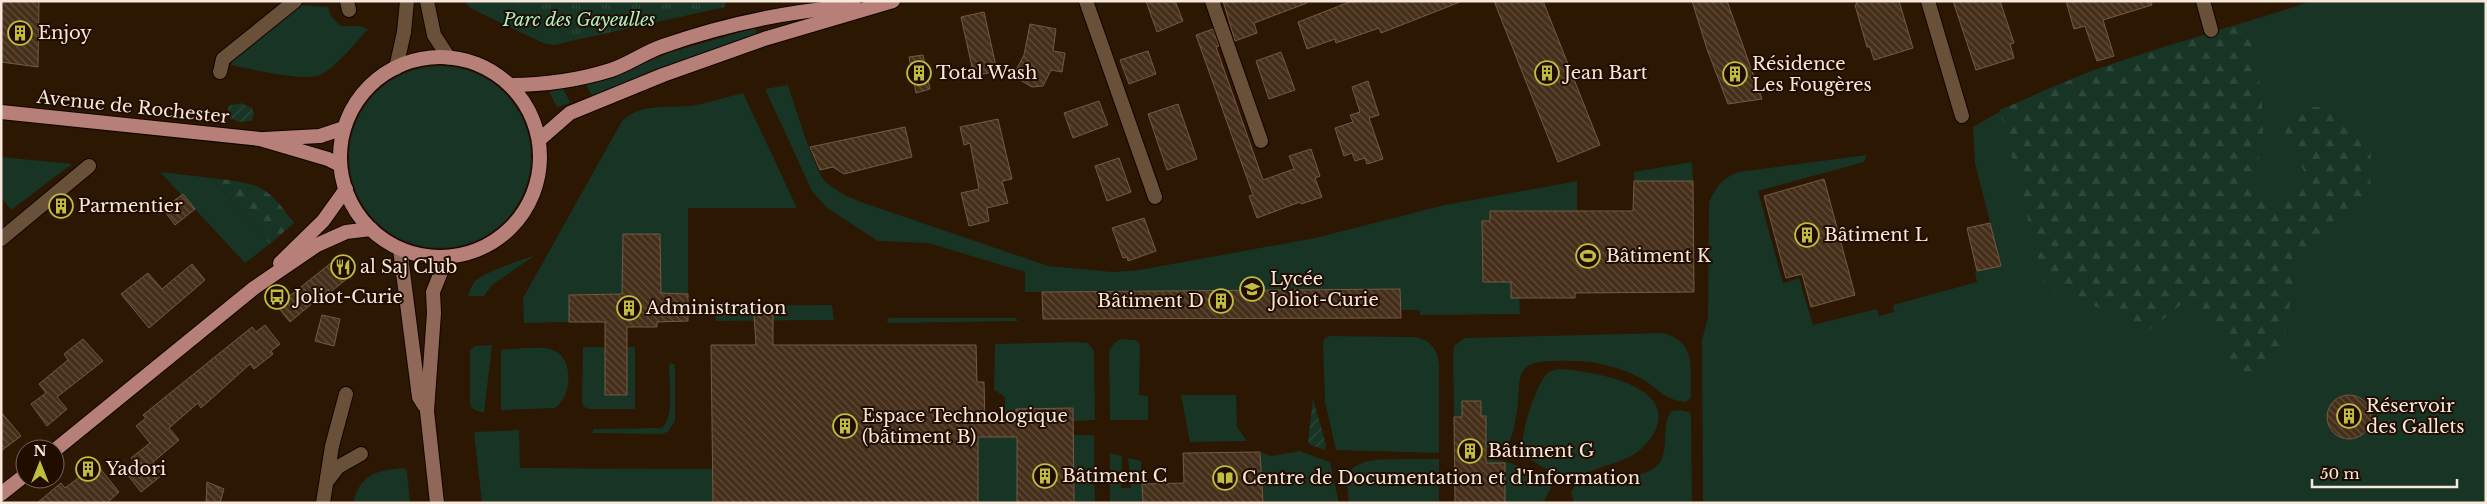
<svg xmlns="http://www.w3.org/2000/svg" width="2487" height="504" viewBox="0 0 2487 504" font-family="'Libre Baskerville',serif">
  <defs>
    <pattern id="forest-firs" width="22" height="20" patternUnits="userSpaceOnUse" patternTransform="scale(1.25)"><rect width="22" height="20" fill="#173424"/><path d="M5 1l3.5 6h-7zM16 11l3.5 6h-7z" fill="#2e4839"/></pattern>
    <pattern id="park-tufts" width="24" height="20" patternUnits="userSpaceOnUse" patternTransform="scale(1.25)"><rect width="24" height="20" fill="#173424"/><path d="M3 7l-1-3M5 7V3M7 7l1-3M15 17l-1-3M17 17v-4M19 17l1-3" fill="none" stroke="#2e4839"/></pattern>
    <pattern id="garden-furrows" width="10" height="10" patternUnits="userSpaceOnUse" patternTransform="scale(1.25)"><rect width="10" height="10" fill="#173424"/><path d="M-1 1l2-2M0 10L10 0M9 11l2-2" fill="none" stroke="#2e4839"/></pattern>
    <pattern id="building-back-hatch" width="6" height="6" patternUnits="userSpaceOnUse" patternTransform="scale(1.25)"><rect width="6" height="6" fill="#452f1a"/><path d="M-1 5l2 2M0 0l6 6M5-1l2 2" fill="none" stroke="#614d3b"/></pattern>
  </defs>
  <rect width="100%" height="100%" fill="#2b1702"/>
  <!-- grass -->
  <g fill="#173424">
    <polygon points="464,1 543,1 541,19 576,40 555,45 545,44 470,8"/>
    <path d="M2312,1h174v502h-783l-1,-163 6,-23 1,-115c8,-16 13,-24 30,-30l128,-17 -3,7 -106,29 25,92 16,-5 14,47 64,-16 2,7 15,-4 -1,-7 84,-23 -2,-9 2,-2 24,-5 -26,-103 -2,-36c103,-62 226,-88 339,-126z"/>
    <path d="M301,5l27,2 3,9 10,10h19l8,3c-12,13 -32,39 -48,46 -16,7 -70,-6 -89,-10l2,-6z"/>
    <polygon points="755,28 757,34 592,96 586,84 630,70 668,53"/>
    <circle cx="440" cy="157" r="91"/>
    <path d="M788,85c6,18 27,87 38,97 11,10 24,16 38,21l184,63 65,6 26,-2 176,-32 130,-33 132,-24v30l-95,11 1,60h28l8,16 1,16 -100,1 -1,-5h-18l-1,-21 -375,3v-20l-97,-29 -50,-2 -51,-33 -15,-17 -47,-102z"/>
    <polygon points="563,88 570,103 557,107 549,92"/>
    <path d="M743,93l54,115h-109v86l-27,-1 -1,-59h-37l-1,60 -53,1v27l-45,1 -1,-25 99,-177c19,-18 45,-13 67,-15 18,-2 36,-9 54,-13z"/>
    <polygon points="1,157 72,164 11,210 1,197"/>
    <polygon points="1692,162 1693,181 1634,181 1634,172"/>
    <polygon points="160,172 212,178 270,244 245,263"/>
    <path d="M534,256l-42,29 -8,11h-16c2,-5 3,-10 7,-15 8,-8 47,-22 59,-25z"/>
    <polygon points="832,305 834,320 716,321 716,306"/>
    <polygon points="890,318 1016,318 1018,321 890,323 886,320"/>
    <path d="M1663,333c34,9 27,35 28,64l-5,5c-23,-2 -27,-14 -46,-24 -20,-11 -44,-17 -67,-17 -72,-2 -46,15 -59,66 -2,8 -3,15 -10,20l-18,1v-32h-5v-14l-19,-1v16h-8l-1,-63 1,-8 10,-8z"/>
    <path d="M1329,336l86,1c16,3 23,13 24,29v87l-103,-3 -11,-48 -2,-59 2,-5z"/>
    <polygon points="1121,339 1136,340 1140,345 1139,395 1148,396 1148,420 1110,420 1109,351 1114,343"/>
    <polygon points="1076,342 1088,343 1094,351 1095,420 1073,421 1072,408 1017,409 1016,421 1005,421 1005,397 994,390 995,344"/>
    <polygon points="492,345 484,413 475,410 471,407 470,402 470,350 475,346"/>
    <polygon points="583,347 605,347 605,395 627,395 627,347 635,347 635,409 589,409 584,407 582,403"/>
    <path d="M524,348c10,0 22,-2 31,3 19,9 17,46 0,57l-54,2v-60z"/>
    <path d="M671,363l4,2v56l-7,11 -7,2 -69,-1 2,-4 67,-1c14,-7 8,-47 8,-63z"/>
    <path d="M1560,369c29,2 118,15 95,62 -10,19 -24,27 -44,33 -13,4 -34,14 -48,12 -7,-1 -35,-16 -39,-23 -7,-13 13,-73 25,-81 3,-2 7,-2 11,-3z"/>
    <polygon points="1181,395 1236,395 1237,427 1247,441 1190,442"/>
    <path d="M1680,410l9,2 2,4 1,87h-118l-3,-11 5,-8c23,-9 57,-3 77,-15 20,-12 6,-46 19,-58z"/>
    <polygon points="519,430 520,468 713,469 713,503 482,503 474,432"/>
    <polygon points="1073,435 1094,435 1095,503 1074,503"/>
    <rect x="978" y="437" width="39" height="66"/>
    <polygon points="1300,451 1330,462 1339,503 1263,503 1260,452 1271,456"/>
    <polygon points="1110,453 1122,456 1121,488 1131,488 1128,458 1141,461 1143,503 1110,503"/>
    <path d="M1405,459h34v44h-90l-3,-27c12,-20 39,-16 59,-17z"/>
    <path d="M1486,459c24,0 44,12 64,23l1,6 -8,15h-38v-40h-19z"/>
    <path d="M403,468l4,2 3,33h-57c7,-29 22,-32 50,-35z"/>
  </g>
  <!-- forest -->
  <g fill="url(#forest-firs)">
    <polygon points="2253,21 2264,125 2254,186 2270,210 2311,183 2284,136 2295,106 2340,108 2371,142 2370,202 2347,224 2317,237 2296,262 2282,358 2255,378 2227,365 2221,331 2187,300 2151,329 2045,286 2000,110 2089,72"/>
    <path d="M212,178c47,6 53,5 82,45l-24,21z"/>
  </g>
  <!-- park -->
  <polygon fill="url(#park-tufts)" points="511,1 726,1 725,7 576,40"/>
  <!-- garden -->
  <g fill="url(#garden-furrows)">
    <polygon points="241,103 252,108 254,113 252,121 239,122 228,117 228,106"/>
    <polygon points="1313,399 1326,445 1325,450 1310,445 1308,441"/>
  </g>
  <!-- building -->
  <g fill="url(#building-back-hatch)" stroke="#735a43">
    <polygon points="1,1 39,1 38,67 1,62"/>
    <polygon points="1146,1 1175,1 1183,21 1157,32"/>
    <polygon points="1223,1 1307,1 1307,3 1254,23 1257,33 1235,41"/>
    <polygon points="1352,1 1460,1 1460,2 1381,33 1379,28 1336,43 1335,39 1307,49 1298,22"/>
    <polygon points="1494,1 1543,1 1600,145 1558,162"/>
    <polygon points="1692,1 1727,1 1762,99 1728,104 1707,49"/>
    <polygon points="1856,1 1899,1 1913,48 1874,60 1870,47 1867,47 1855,5 1857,4"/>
    <polygon points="1953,1 2000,1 2014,43 2010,44 2014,58 1976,70"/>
    <polygon points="2066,1 2151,1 2152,5 2103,20 2114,56 2097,61 2085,26 2074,29"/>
    <polygon points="984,12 997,71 974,76 961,17"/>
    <polygon points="1030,24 1056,29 1053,51 1065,53 1062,72 1051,70 1043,86 1032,87 1013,76 1024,55"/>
    <polygon points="1213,29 1219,46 1216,47 1263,180 1294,169 1289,156 1311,149 1320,176 1315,178 1322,197 1301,204 1300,202 1257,218 1249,196 1253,195 1196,35"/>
    <polygon points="1148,51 1156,74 1129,84 1120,60"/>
    <polygon points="1281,52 1295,90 1269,99 1256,61"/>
    <polygon points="923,55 930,89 916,93 909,57"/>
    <polygon points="1368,81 1379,115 1369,118 1383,159 1367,164 1365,158 1355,161 1352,153 1344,156 1335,128 1353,122 1350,115 1360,112 1352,87"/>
    <polygon points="1099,101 1108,125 1073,138 1064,113"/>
    <polygon points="1178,104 1197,159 1167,170 1148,114"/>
    <polygon points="998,119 1012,179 1002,181 1008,203 987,208 989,221 969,226 961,193 979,189 970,143 964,145 960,127"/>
    <polygon points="905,127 912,157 844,174 833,167 820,170 810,147"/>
    <polygon points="1119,158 1131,192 1107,201 1095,166"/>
    <polygon points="1824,179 1855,295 1811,307 1802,274 1786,278 1764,196"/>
    <polygon points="1634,181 1693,181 1694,292 1575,293 1575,298 1511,298 1511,282 1483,282 1482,221 1490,221 1490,211 1633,211"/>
    <polygon points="183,194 195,209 175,225 163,209"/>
    <polygon points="1144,218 1156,251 1128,261 1127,257 1123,258 1112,228"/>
    <polygon points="1990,223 2001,266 1977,271 1967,228"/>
    <polygon points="623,234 660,234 661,293 688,294 688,321 657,322 657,327 627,327 627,395 605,395 605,322 569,322 569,295 622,294"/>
    <polygon points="341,255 354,273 328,294 329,289 290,322 277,306"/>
    <polygon points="192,264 205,280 149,328 121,294 148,273 162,289"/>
    <polygon points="1400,289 1401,318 1043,319 1042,292"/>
    <polygon points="322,315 340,319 334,346 315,341"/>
    <polygon points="754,315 773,315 773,345 976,345 977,382 984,382 985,421 1016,421 1016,409 1073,408 1074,503 1017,503 1017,437 978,437 978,503 713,503 711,345 756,345"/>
    <polygon points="265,325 280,344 271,351 273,354 254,369 250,364 201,408 198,403 169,428 179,440 153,462 162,475 141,492 124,470 134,462 131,458 150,443 136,426 146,418 143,415 252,327 256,332"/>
    <polygon points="83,339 103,361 57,397 67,409 47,426 31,404 46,393 39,384 68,360 64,354"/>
    <circle cx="2349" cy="417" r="22"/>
    <polygon points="1462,401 1481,401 1481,416 1486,416 1486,463 1505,463 1505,503 1455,503 1454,417 1462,417"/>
    <polygon points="1,412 21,436 1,451"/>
    <polygon points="1260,452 1263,503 1143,503 1142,484 1184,483 1183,453"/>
    <polygon points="91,457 119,492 107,503 37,503 61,483 65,488 82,475 78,468"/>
    <polygon points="207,482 224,489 220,503 206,503"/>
  </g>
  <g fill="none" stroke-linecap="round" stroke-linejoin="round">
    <!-- minor casing -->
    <g stroke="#120300" stroke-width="16">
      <g id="minor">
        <polyline points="347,1 349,10"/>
        <polyline points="1086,1 1155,197"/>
        <polyline points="1212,1 1261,141"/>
        <polyline points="1928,1 1962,116"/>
        <polyline points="2203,1 2211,30"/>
        <polyline points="220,72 223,59 295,1"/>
        <polyline points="1,239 89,166"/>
        <polyline points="328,480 338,467 361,454"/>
        <polyline points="323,503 332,446 346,394"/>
      </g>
    </g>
    <!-- tertiary casing -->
    <g stroke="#120300" stroke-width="16">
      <g id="tertiary">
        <polyline points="427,1 434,35 449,58"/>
        <polyline points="396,68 404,32 407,1"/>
      </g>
    </g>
    <!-- secondary casing -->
    <g stroke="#120300" stroke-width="16">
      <g id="secondary">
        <polyline points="400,249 419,397 424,405"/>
        <polyline points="437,503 427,411 434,313 433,292 447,257"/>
      </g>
    </g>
    <!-- primary casing -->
    <g stroke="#120300" stroke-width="16">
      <g id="primary">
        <circle cx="440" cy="157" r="100"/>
        <path d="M510,85c34,0 69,-5 101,-15 18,-6 34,-18 52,-24 62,-22 126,-35 191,-40"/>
        <polyline points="1,112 260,139 328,159 340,165"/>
        <polyline points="264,139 320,136 344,128"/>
        <polyline points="539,140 570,113 663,75 764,39 893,1"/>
        <polyline points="280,263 323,221 346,189"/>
        <polyline points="55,450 254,288 317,245 346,232 371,229"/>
        <polyline points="1,494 25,475"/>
      </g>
    </g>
    <!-- minor -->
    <use href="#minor" stroke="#685039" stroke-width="14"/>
    <!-- tertiary -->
    <use href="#tertiary" stroke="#685039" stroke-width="14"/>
    <!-- secondary -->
    <use href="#secondary" stroke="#8f6858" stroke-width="14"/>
    <!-- primary -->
    <use href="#primary" stroke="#b67f77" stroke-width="14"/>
  </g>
  <!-- icons -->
  <defs>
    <g id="building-ring" transform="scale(1.25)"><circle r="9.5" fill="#210d00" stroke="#bfbe41" stroke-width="1.5"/><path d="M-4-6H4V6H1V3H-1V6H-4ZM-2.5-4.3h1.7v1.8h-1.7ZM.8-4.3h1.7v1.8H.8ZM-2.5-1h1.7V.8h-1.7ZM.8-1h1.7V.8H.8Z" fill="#bfbe41"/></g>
    <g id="stadium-ring" transform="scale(1.25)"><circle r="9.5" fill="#210d00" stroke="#bfbe41" stroke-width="1.5"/><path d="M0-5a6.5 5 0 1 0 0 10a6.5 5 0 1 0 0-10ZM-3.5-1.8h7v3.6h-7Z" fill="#bfbe41"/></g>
    <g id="restaurant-ring" transform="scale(1.25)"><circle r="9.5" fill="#210d00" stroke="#bfbe41" stroke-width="1.5"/><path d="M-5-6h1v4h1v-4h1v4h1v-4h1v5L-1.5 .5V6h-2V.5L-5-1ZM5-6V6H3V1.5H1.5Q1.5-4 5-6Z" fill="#bfbe41"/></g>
    <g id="school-ring" transform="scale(1.25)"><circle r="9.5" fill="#210d00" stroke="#bfbe41" stroke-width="1.5"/><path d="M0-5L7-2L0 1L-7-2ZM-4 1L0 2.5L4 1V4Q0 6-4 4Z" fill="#bfbe41"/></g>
    <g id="bus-ring" transform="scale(1.25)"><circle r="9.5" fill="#210d00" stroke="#bfbe41" stroke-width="1.5"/><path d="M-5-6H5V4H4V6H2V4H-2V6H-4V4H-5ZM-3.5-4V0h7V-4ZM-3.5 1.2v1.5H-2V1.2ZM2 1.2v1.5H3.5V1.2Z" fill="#bfbe41"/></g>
    <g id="library-ring" transform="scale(1.25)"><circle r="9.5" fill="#210d00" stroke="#bfbe41" stroke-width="1.5"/><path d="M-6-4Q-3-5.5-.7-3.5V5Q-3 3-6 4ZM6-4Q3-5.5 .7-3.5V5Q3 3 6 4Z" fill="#bfbe41"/></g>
  </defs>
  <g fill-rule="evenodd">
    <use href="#building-ring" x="20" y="33"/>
    <use href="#building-ring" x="919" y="73"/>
    <use href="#building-ring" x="1547" y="73"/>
    <use href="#building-ring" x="1735" y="74"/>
    <use href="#building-ring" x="61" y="206"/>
    <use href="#building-ring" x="1807" y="235"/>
    <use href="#stadium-ring" x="1588" y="256"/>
    <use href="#restaurant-ring" x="343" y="267"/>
    <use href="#school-ring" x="1252" y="289"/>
    <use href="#bus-ring" x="277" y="297"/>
    <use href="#building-ring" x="1221" y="301"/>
    <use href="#building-ring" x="629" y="308"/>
    <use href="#building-ring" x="2349" y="416"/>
    <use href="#building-ring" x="845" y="426"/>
    <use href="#building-ring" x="1470" y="451"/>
    <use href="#building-ring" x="88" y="469"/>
    <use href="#building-ring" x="1045" y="476"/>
    <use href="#library-ring" x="1225" y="478"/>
  </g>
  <g text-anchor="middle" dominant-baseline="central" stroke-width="4" stroke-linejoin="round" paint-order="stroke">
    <!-- park labels -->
    <g font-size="18" font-style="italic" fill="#a9f2c7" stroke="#210d00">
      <text x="579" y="20">Parc des Gayeulles</text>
    </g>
    <!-- poi labels -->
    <g font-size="18" fill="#f7e8db" stroke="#210d00" text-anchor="start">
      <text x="38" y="33">Enjoy</text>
      <text x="1752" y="64">Résidence<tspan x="1752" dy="21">Les Fougères</tspan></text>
      <text x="936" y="73">Total Wash</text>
      <text x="1564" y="73">Jean Bart</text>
      <text x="78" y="206">Parmentier</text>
      <text x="1824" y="235">Bâtiment L</text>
      <text x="1606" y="256">Bâtiment K</text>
      <text x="360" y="267">al Saj Club</text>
      <text x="1270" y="279">Lycée<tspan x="1270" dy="21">Joliot-Curie</tspan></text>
      <text x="294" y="297">Joliot-Curie</text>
      <text x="1204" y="301" text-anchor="end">Bâtiment D</text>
      <text x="646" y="308">Administration</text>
      <text x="2366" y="406">Réservoir<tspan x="2366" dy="21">des Gallets</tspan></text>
      <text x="862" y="416">Espace Technologique<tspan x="862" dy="21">(bâtiment B)</tspan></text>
      <text x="1488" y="451">Bâtiment G</text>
      <text x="106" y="469">Yadori</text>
      <text x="1062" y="476">Bâtiment C</text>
      <text x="1242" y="478">Centre de Documentation et d'Information</text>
    </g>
    <!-- street labels -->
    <g font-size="18" fill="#f7e8db" stroke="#210d00">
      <text transform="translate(133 107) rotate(6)">Avenue de Rochester</text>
    </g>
  </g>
  <!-- border -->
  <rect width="2487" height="504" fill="none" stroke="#f7e8db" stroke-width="5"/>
  <!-- north arrow -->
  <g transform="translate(40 464)"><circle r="24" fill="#210d00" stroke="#776558"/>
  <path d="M0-4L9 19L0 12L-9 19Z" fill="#bfbe41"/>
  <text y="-8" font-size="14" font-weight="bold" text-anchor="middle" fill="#f7e8db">N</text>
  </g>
  <!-- scale -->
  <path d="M2312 479v8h145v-8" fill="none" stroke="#f7e8db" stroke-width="2.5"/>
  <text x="2320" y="479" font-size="15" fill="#f7e8db" stroke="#210d00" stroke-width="4" paint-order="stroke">50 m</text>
</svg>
